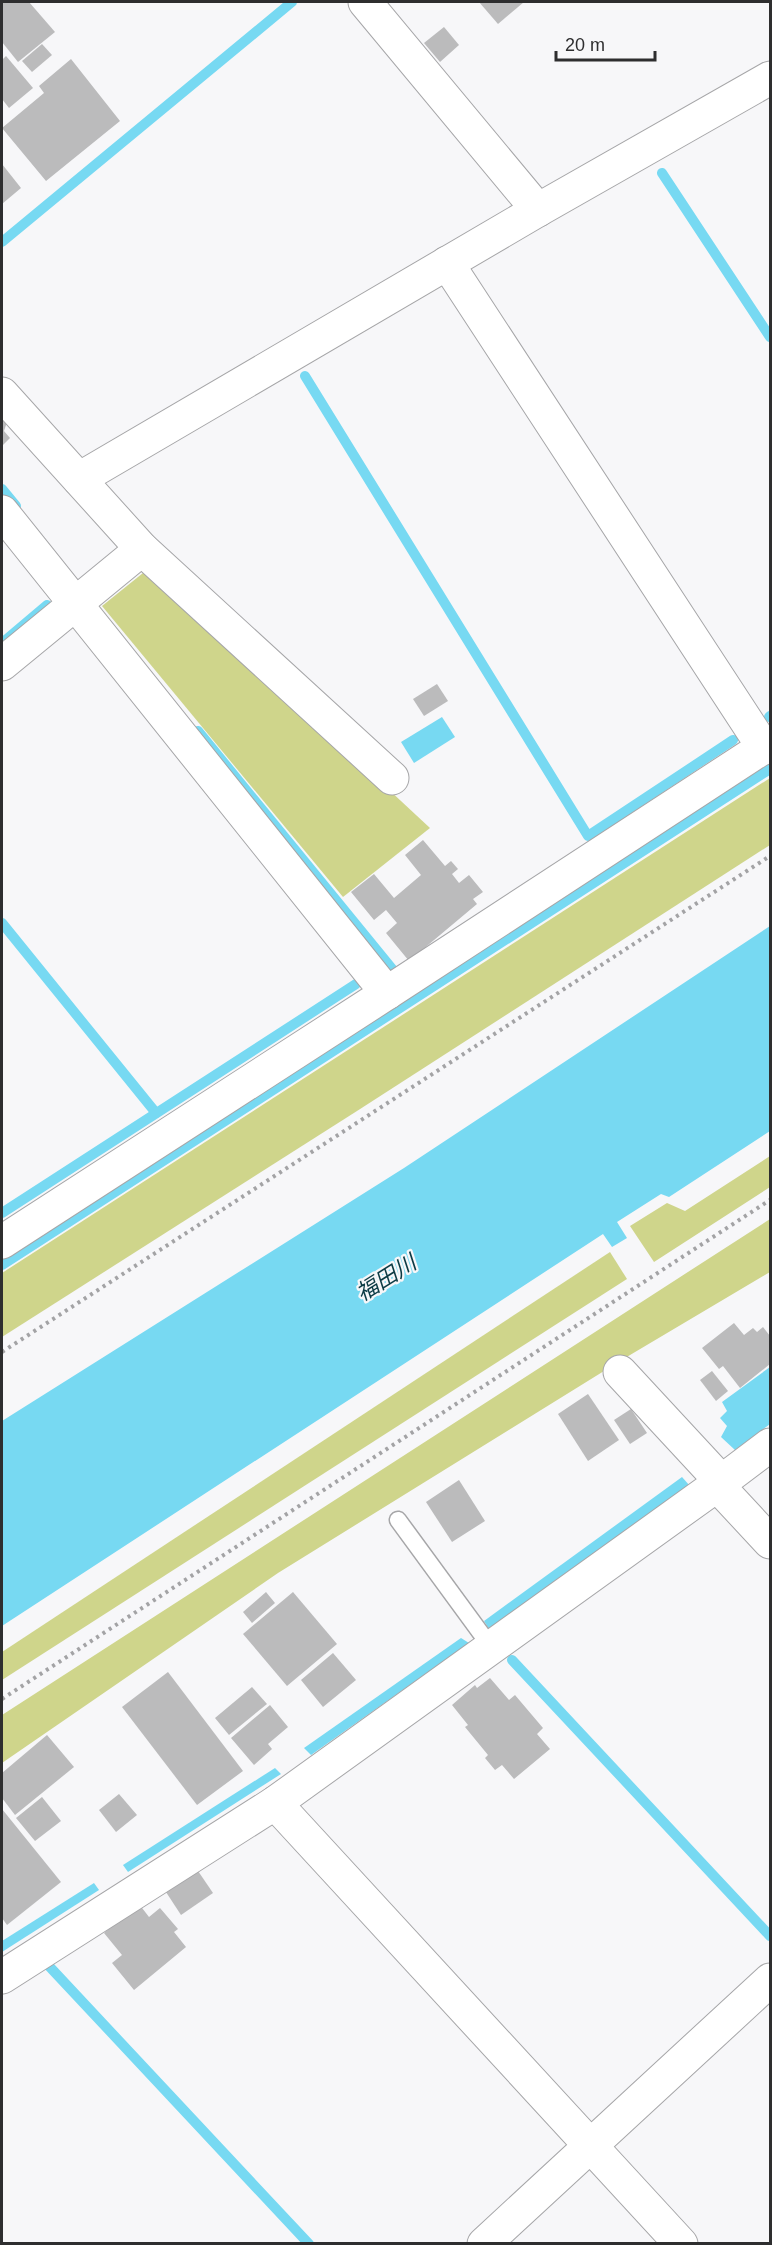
<svg xmlns="http://www.w3.org/2000/svg" width="772" height="2245" viewBox="0 0 772 2245" font-family="Helvetica,'Noto Sans JP',sans-serif">
  <rect width="100%" height="100%" fill="#f7f7f9"/>
  <!-- green -->
  <g fill="#cfd58b">
    <polygon points="143,573 157,574 430,828 343,897 102,606"/>
    <polygon points="770,778 770,845 357,1111 2,1337 2,1273"/>
    <polygon points="770,1156 770,1187 654,1262 630,1226 667,1203 685,1211"/>
    <polygon points="770,1219 770,1272 625,1358 278,1573 2,1763 2,1715"/>
    <polygon points="610,1252 627,1279 2,1680 2,1652"/>
  </g>
  <!-- water -->
  <g fill="#77d9f2">
    <polygon points="442,717 455,737 414,763 401,742"/>
    <polygon points="770,926 770,1131 669,1197 661,1194 617,1222 627,1238 612,1247 603,1234 2,1626 2,1421 404,1168"/>
    <polygon points="770,1367 770,1424 735,1450 721,1437 727,1426 720,1418 727,1411 722,1402"/>
    <polygon points="682,1477 690,1486 489,1629 484,1621"/>
    <polygon points="461,1638 469,1643 311,1755 304,1748"/>
    <polygon points="275,1768 281,1774 128,1872 123,1865"/>
    <polygon points="94,1883 99,1890 2,1952 2,1941"/>
  </g>
  <g fill="none" stroke-linecap="round" stroke-linejoin="round">
    <!-- stream -->
    <g stroke="#77d9f2" stroke-width="10">
      <polyline points="662,173 770,337"/>
      <polyline points="2,242 292,2"/>
      <polyline points="305,376 588,836 733,740"/>
      <polyline points="2,489 16,506"/>
      <polyline points="2,643 47,605"/>
      <polyline points="769,717 770,716"/>
      <polyline points="198,731 393,970"/>
      <polyline points="2,923 156,1113"/>
      <polyline points="2,1213 356,984"/>
      <polyline points="2,1265 770,769"/>
      <polyline points="512,1660 770,1936"/>
      <polyline points="48,1965 309,2244"/>
    </g>
  </g>
  <!-- building -->
  <g fill="#bbbbbc">
    <polygon points="2,2 29,2 55,32 18,62 2,42"/>
    <polygon points="479,2 524,2 498,24"/>
    <polygon points="444,27 459,45 440,62 424,43"/>
    <polygon points="42,44 52,55 32,72 22,61"/>
    <polygon points="6,56 33,88 9,108 2,99 2,60"/>
    <polygon points="71,59 120,121 46,181 2,128 44,93 39,86"/>
    <polygon points="2,164 21,188 2,204"/>
    <polygon points="2,416 7,422 4,431 10,438 2,446"/>
    <polygon points="437,684 448,701 424,716 413,699"/>
    <polygon points="423,840 445,866 451,861 458,869 452,874 459,883 469,875 483,892 473,899 477,904 409,961 386,933 397,923 386,910 374,920 351,892 374,874 394,898 421,875 405,855"/>
    <polygon points="734,1323 744,1335 753,1328 757,1332 763,1327 770,1336 770,1364 740,1388 723,1366 719,1369 702,1348"/>
    <polygon points="712,1371 728,1391 716,1401 700,1380"/>
    <polygon points="588,1394 619,1440 588,1461 558,1414"/>
    <polygon points="631,1409 647,1433 630,1444 614,1420"/>
    <polygon points="459,1480 485,1521 452,1542 426,1502"/>
    <polygon points="266,1592 275,1603 252,1623 243,1612"/>
    <polygon points="293,1592 337,1644 287,1686 243,1634"/>
    <polygon points="333,1653 356,1680 323,1707 301,1680"/>
    <polygon points="168,1672 243,1771 197,1805 122,1707"/>
    <polygon points="490,1678 509,1700 515,1695 543,1728 537,1734 550,1749 514,1779 502,1765 495,1770 485,1758 488,1755 465,1727 468,1725 452,1705 475,1685 477,1688"/>
    <polygon points="252,1687 267,1704 229,1735 215,1718"/>
    <polygon points="270,1705 288,1727 268,1744 272,1749 254,1765 231,1738"/>
    <polygon points="47,1735 74,1767 15,1815 2,1798 2,1773"/>
    <polygon points="119,1794 137,1815 116,1832 99,1810"/>
    <polygon points="42,1797 61,1821 35,1841 16,1818"/>
    <polygon points="2,1809 61,1882 7,1925 2,1918"/>
    <polygon points="196,1868 213,1893 181,1915 164,1889"/>
    <polygon points="139,1904 149,1917 160,1908 178,1929 174,1932 186,1947 134,1990 112,1963 122,1955 104,1933"/>
  </g>
  <g fill="none" stroke-linecap="round" stroke-linejoin="round">
    <!-- service casing -->
    <g stroke="#a6a6a8" stroke-width="19">
      <polyline id="service" points="398,1520 491,1647"/>
    </g>
    <!-- minor casing -->
    <g stroke="#a6a6a8" stroke-width="35">
      <g id="minor">
        <polyline points="365,2 538,210"/>
        <polyline points="447,263 764,748"/>
        <polyline points="2,394 142,549 392,778"/>
        <polyline points="79,479 538,210 770,78"/>
        <polyline points="2,512 387,993 2,1242"/>
        <polyline points="2,664 142,549"/>
        <polyline points="387,993 770,743"/>
        <polyline points="620,1372 721,1481"/>
        <polyline points="717,1485 770,1445"/>
        <polyline points="275,1803 681,2244"/>
        <polyline points="2,1977 275,1803 717,1485 770,1542"/>
      </g>
    </g>
    <!-- tertiary casing -->
    <g stroke="#a6a6a8" stroke-width="35">
      <polyline id="tertiary" points="484,2244 770,1980"/>
    </g>
    <!-- path -->
    <g stroke="#a3a3a5" stroke-width="4" stroke-dasharray="3 4.5" stroke-linecap="butt">
      <polyline points="2,1352 770,856"/>
      <polyline points="2,1699 770,1200"/>
    </g>
    <!-- service -->
    <use href="#service" stroke="#fff" stroke-width="16"/>
    <!-- minor -->
    <use href="#minor" stroke="#fff" stroke-width="33"/>
    <!-- tertiary -->
    <use href="#tertiary" stroke="#fff" stroke-width="33"/>
  </g>
  <g text-anchor="middle" dominant-baseline="central" stroke-width="4.5" stroke-linejoin="round" paint-order="stroke">
    <!-- water labels -->
    <g font-size="22" font-style="italic" fill="#0c3b45" stroke="#f7f7f9">
      <text transform="translate(386 1278) rotate(-32)">福田川</text>
    </g>
  </g>
  <!-- border -->
  <rect width="772" height="2245" fill="none" stroke="#2e2e2f" stroke-width="6"/>
  <!-- scale -->
  <path d="M556 51v9h99v-9" fill="none" stroke="#2e2e2f" stroke-width="3"/>
  <text x="565" y="51" font-size="18" fill="#2e2e2f" stroke="#f7f7f9" stroke-width="4.5" paint-order="stroke">20 m</text>
</svg>
